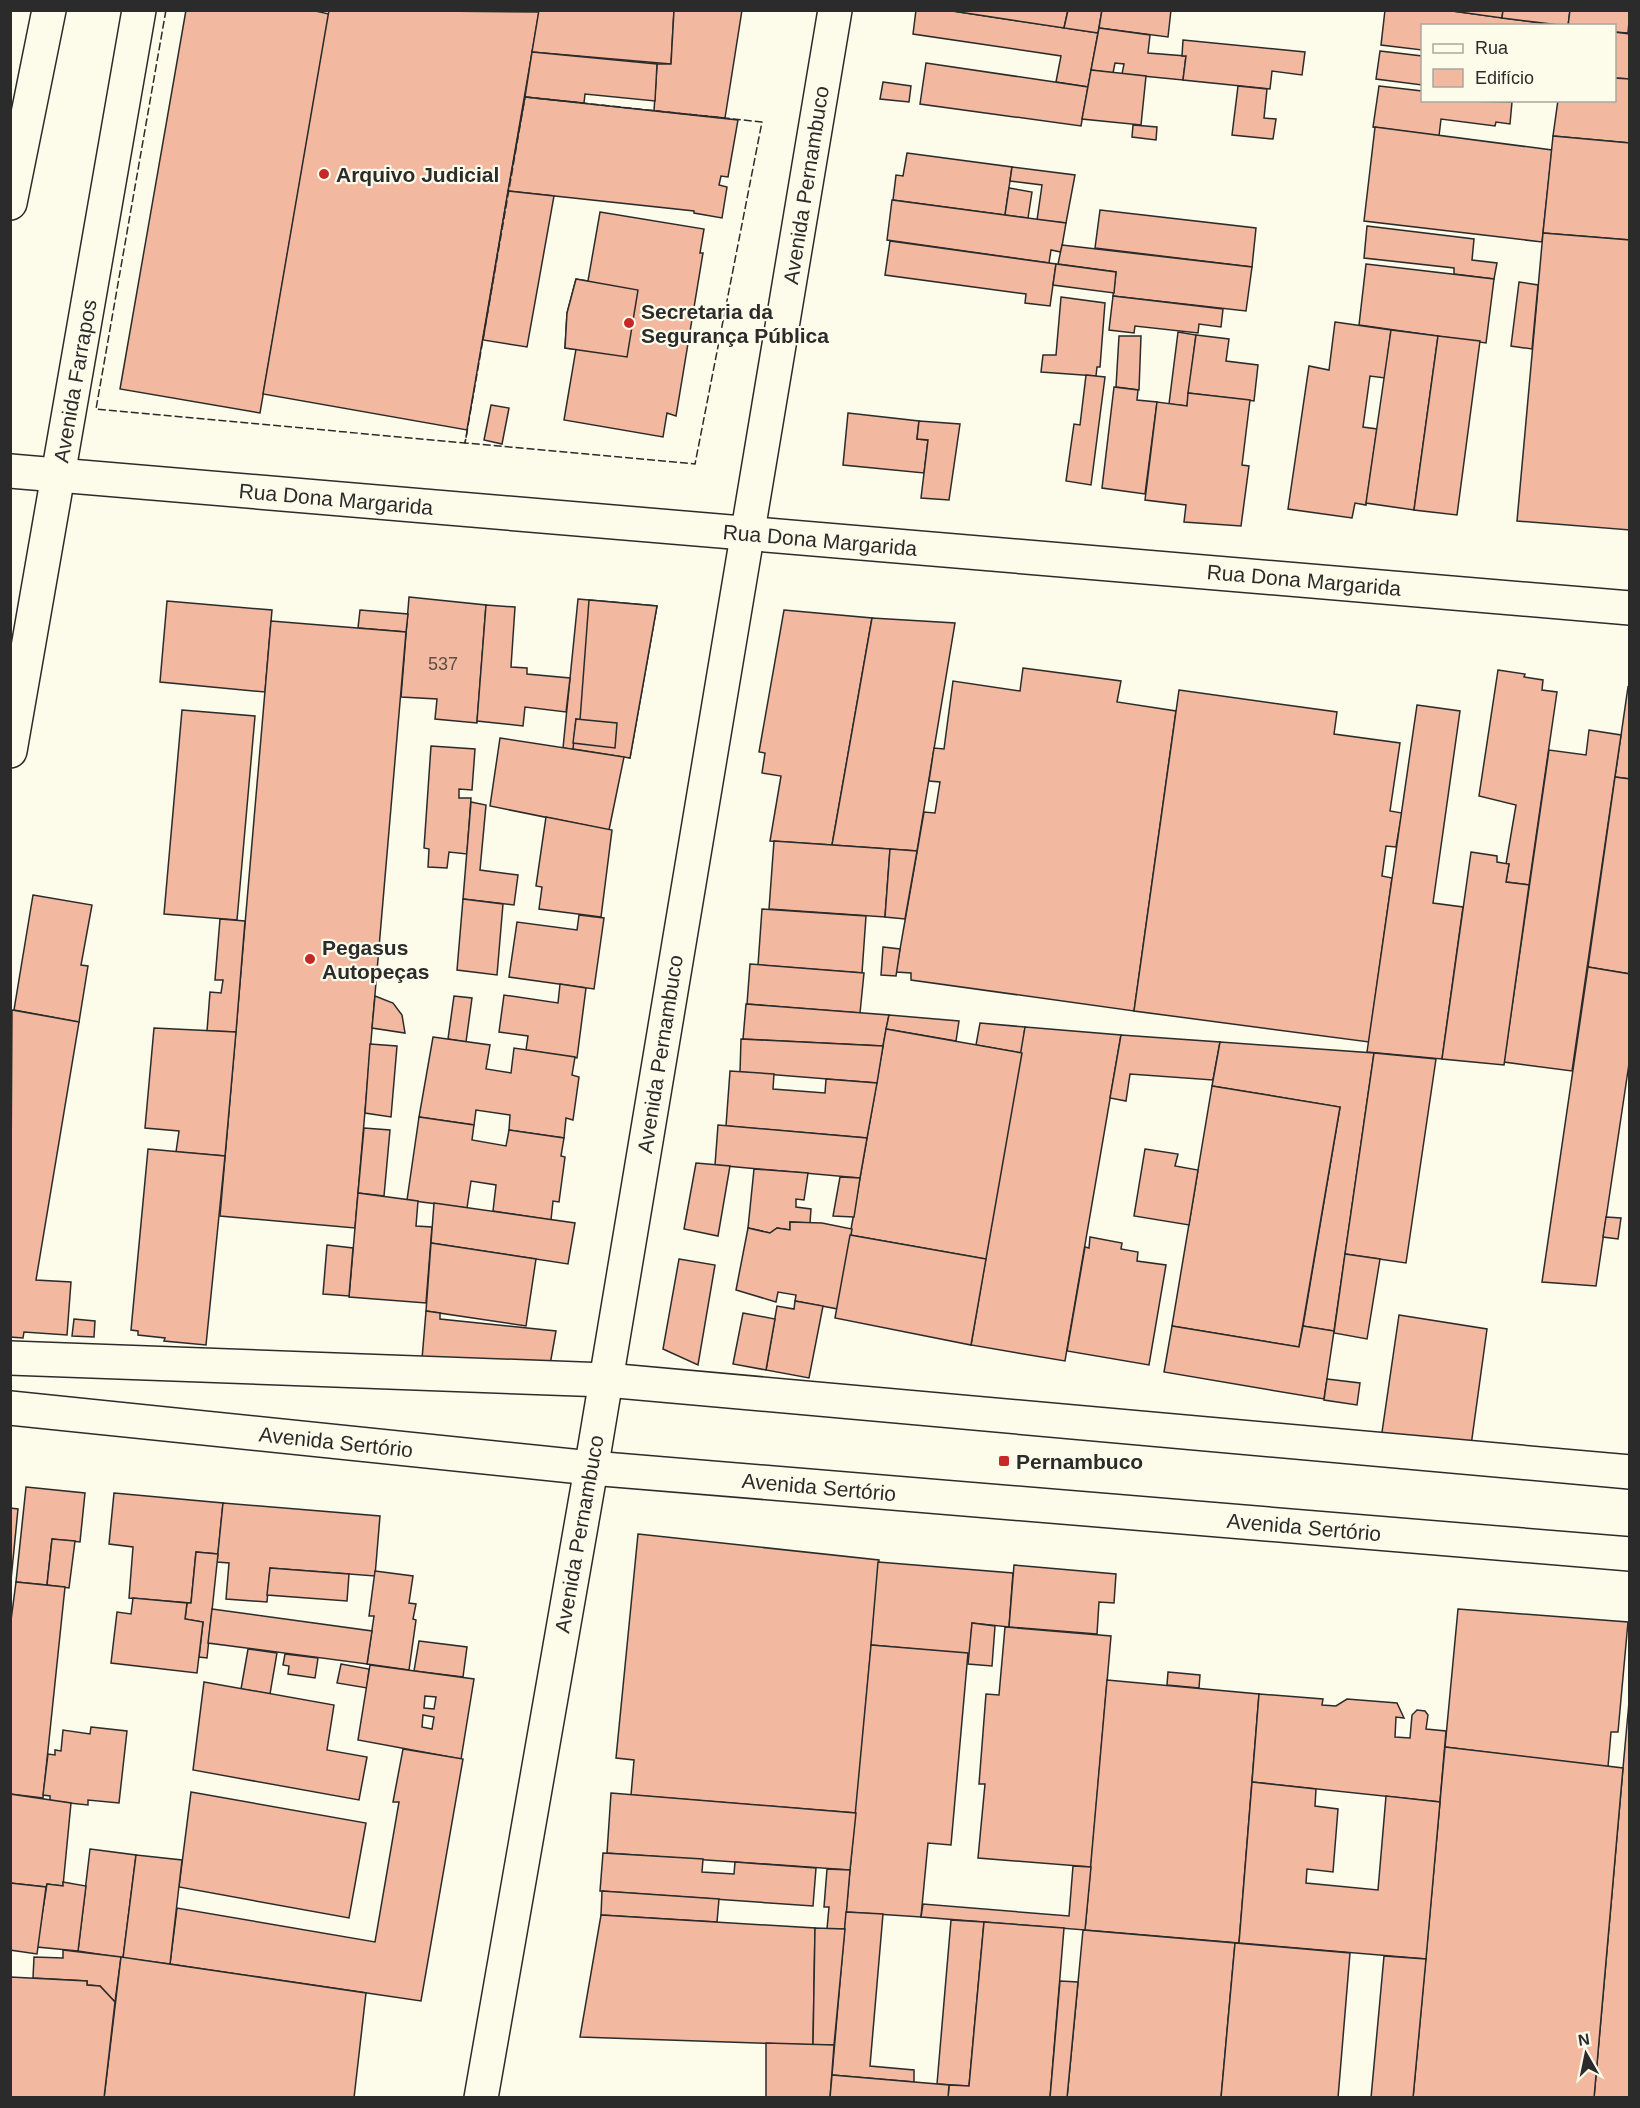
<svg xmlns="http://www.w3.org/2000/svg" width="1640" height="2108" viewBox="0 0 1640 2108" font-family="Arial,sans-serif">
  <rect width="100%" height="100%" fill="#fdfbea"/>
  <!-- building -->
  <g fill="#f2b8a0" stroke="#2b2b2b" stroke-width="1.5" fill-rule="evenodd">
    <polygon points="186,10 311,10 329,14 260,413 120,389"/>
    <polygon points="329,10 539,12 467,430 263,394"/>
    <polygon points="539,10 674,10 671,64 532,52"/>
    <polygon points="674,10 742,10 725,118 654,111 657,64 671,64"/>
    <polygon points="916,10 946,10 1098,33 1088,87 1056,82 1061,56 913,34"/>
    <polygon points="946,10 1068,10 1064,28"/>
    <polygon points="1068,10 1102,10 1098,33 1064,28"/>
    <polygon points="1102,10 1171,10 1168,37 1099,28"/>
    <polygon points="1385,10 1445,10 1563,26 1422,26 1422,50 1381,45"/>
    <polygon points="1445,10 1503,10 1502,18"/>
    <polygon points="1503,10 1570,10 1568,26 1502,18"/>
    <polygon points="1570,10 1630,10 1628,33 1614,32 1614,26 1568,26"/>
    <polygon points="1099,28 1150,35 1148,53 1186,56 1183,80 1122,74 1124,64 1115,63 1113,73 1091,70"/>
    <polygon points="1614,32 1630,34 1630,79 1614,78"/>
    <polygon points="1183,40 1305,52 1302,75 1272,71 1270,89 1183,80 1186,56 1182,56"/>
    <polygon points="1380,51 1422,56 1422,85 1376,79"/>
    <polygon points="532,52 657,64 655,101 585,94 584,103 525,97"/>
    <polygon points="926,63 1088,87 1081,126 920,104"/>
    <polygon points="1091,70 1146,76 1141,125 1082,119"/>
    <polygon points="1614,78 1630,79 1630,143 1553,136 1558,100 1614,100"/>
    <polygon points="883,82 911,86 909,102 880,99"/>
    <polygon points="1238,86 1267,89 1264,118 1276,119 1273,139 1232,135"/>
    <polygon points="1379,86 1422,91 1422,100 1512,102 1510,124 1496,122 1495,126 1441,119 1439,136 1373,127"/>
    <polygon points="525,97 738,120 728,177 721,176 719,185 727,187 722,218 694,213 694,211 508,191"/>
    <polygon points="1133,125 1157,127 1156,140 1132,137"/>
    <polygon points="1375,127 1552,150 1542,242 1364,221"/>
    <polygon points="1553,136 1630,143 1630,240 1543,233"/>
    <polygon points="907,153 1012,167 1005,215 893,200 896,175 903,176"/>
    <polygon points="1012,167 1075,175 1066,223 1037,220 1042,185 1010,181"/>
    <polygon points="1009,188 1032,192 1028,218 1005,215"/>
    <polygon points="508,191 554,196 527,347 483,340"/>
    <polygon points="892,200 1066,223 1061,252 1051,250 1049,263 887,240"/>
    <polygon points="1100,210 1256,228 1252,267 1095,248"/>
    <polygon points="600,212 704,229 700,253 703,253 676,416 667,413 663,437 564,420 576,349 565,348 567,313 576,279 588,281"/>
    <polygon points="1367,226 1474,239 1472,260 1497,263 1494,279 1454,274 1454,268 1364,258"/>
    <polygon points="1543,233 1630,240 1630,530 1517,521"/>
    <polygon points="890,241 1056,264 1050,306 1025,303 1026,294 885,275"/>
    <polygon points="1062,245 1252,267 1246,311 1113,296 1116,272 1058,264"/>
    <polygon points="1056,264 1116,272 1114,293 1053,285"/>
    <polygon points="1366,264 1494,279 1486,343 1359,325"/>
    <polygon points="576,279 638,290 627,357 565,348 567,313"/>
    <polygon points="1519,282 1538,285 1532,349 1511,346"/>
    <polygon points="1113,296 1223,309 1221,327 1199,324 1198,333 1135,326 1134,333 1109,330"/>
    <polygon points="1061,297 1105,303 1100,367 1097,367 1096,376 1041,372 1043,355 1056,355"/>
    <polygon points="1335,322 1391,330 1385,378 1370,376 1363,427 1377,429 1366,505 1355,503 1352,518 1288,509 1309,366 1329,370"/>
    <polygon points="1391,330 1438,336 1414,510 1366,503"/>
    <polygon points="1178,332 1196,335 1187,406 1169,404"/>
    <polygon points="1196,335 1229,339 1226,361 1258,365 1254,401 1188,393"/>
    <polygon points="1119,336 1141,336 1139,390 1116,387"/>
    <polygon points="1438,336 1480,341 1457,515 1414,510"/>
    <polygon points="1086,375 1105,377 1091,485 1066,481 1074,424 1080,425"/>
    <polygon points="1114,387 1138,390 1137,400 1157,402 1145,494 1102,488"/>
    <polygon points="1188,393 1250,400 1242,465 1249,466 1241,526 1184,522 1186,505 1145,500 1157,402 1187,406"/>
    <polygon points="491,405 509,408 502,444 484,440"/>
    <polygon points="848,413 919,421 917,439 928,440 924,473 843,465"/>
    <polygon points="919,421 960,424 949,500 921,498 928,440 917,439"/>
    <polygon points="409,597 486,605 477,723 435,719 437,699 401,697"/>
    <polygon points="578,599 657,606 630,758 563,748"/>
    <polygon points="589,600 657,606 630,758 573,749 576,719 580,720"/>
    <polygon points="167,601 272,610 265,692 160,682"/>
    <polygon points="486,605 515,607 511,667 527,668 527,674 570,678 566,712 525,707 523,726 477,721"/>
    <polygon points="360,610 408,614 406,632 358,628"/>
    <polygon points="784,610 872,618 832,845 770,841 781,776 762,773 765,753 759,752"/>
    <polygon points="872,618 955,623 917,851 832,845"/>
    <polygon points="271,621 406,632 355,1228 220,1216"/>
    <polygon points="1023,668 1121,681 1117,702 1176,711 1134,1011 911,980 911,973 896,972 924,812 935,813 940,782 929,781 934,748 944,749 953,681 1020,691"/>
    <polygon points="1498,670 1525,674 1524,677 1543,680 1542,690 1557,692 1529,885 1506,882 1509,864 1506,864 1516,805 1479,796"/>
    <polygon points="1628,687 1630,688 1630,779 1615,777"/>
    <polygon points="1179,690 1337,712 1334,734 1400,743 1390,811 1402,813 1396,847 1386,846 1382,876 1392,878 1369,1042 1134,1011"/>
    <polygon points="1417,705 1460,711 1433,903 1463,907 1442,1059 1367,1052"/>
    <polygon points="182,710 255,716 237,920 164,914"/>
    <polygon points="576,719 617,723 615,748 573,743"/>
    <polygon points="1589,730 1621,735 1572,1071 1504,1062 1549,750 1586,755"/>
    <polygon points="500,738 624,757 609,830 490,806"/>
    <polygon points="431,746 475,749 472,790 459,789 459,798 471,798 467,854 449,852 447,868 428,867 429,849 424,848"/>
    <polygon points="1615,777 1630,779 1630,974 1588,967"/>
    <polygon points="471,802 486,805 480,870 518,875 514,905 463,899"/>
    <polygon points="546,817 612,830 601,917 539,909 542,887 536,886"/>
    <polygon points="774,841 890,849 885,917 769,909"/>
    <polygon points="890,849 917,851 905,919 885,917"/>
    <polygon points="1471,852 1497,856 1497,862 1509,864 1506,882 1529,885 1504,1065 1442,1059"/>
    <polygon points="33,895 92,905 81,965 88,966 79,1022 14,1010"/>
    <polygon points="463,899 503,904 497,975 457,970"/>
    <polygon points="762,909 866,916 862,973 758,965"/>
    <polygon points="579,915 604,918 594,989 509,977 517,922 577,930"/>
    <polygon points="220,919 245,921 236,1032 207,1031 210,992 221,993 223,980 215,980"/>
    <polygon points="883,947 900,949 896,976 881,975"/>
    <polygon points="750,964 864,973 860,1013 747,1004"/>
    <polygon points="1588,967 1630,974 1630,1057 1596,1286 1542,1282"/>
    <polygon points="560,984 586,988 577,1058 526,1050 528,1036 499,1032 504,995 558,1003"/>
    <polygon points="375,996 393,1003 402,1015 405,1033 372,1028"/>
    <polygon points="454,996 472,998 466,1042 448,1039"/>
    <polygon points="746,1004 889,1015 883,1046 743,1039"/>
    <polygon points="12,1010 79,1022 36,1280 71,1282 67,1335 24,1332 23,1338 10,1337"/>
    <polygon points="889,1015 959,1021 956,1041 886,1029"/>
    <polygon points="980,1023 1025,1027 1022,1053 976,1045"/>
    <polygon points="1025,1027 1121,1035 1065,1361 971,1345"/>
    <polygon points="154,1028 236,1032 225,1156 176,1152 179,1131 145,1128"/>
    <polygon points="886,1029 1022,1053 986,1259 850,1235"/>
    <polygon points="1121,1035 1220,1042 1213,1080 1130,1074 1126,1101 1110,1098"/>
    <polygon points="433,1037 490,1045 486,1069 511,1073 514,1048 575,1057 572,1075 579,1077 573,1120 566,1118 564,1138 509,1130 510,1115 476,1110 474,1125 419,1117"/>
    <polygon points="741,1039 883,1046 877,1083 740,1072"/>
    <polygon points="1220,1042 1374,1053 1334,1331 1303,1326 1340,1107 1212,1086"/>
    <polygon points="370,1044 397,1046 391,1117 365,1113"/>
    <polygon points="1374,1053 1436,1059 1406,1263 1345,1254"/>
    <polygon points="730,1071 774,1074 773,1089 825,1093 826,1079 877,1083 867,1138 726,1126"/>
    <polygon points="1212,1086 1340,1107 1299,1347 1172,1326"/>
    <polygon points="419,1117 474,1125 472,1140 506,1146 509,1130 564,1138 561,1156 565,1157 559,1202 553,1201 551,1220 493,1211 496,1185 471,1181 467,1208 407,1200"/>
    <polygon points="718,1125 867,1138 860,1178 715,1165"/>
    <polygon points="364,1128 390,1130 384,1196 358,1193"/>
    <polygon points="148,1149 225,1156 206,1345 164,1341 165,1338 138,1335 138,1331 131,1330"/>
    <polygon points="1145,1149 1178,1154 1175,1166 1198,1170 1189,1225 1134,1216"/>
    <polygon points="696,1163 730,1166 718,1236 684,1229"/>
    <polygon points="754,1169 808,1173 804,1200 796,1199 796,1207 811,1209 810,1223 790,1222 790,1230 777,1228 770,1233 748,1228"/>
    <polygon points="840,1177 860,1178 854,1217 833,1216"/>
    <polygon points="358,1193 418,1201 416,1226 432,1227 426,1303 349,1297"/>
    <polygon points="434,1203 575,1223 568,1264 431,1243"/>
    <polygon points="1606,1217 1621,1218 1618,1239 1603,1237"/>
    <polygon points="790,1222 822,1223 852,1229 838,1309 795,1301 796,1295 778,1292 776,1302 736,1290 748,1228 770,1233 777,1228 790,1230"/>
    <polygon points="850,1235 986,1259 971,1345 835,1318"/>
    <polygon points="1090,1237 1122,1243 1121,1249 1138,1252 1137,1261 1166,1265 1149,1365 1067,1351 1085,1247 1089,1248"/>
    <polygon points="431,1243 536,1259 526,1326 426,1311"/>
    <polygon points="327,1245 353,1248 349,1296 323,1294"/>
    <polygon points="1345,1254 1380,1259 1367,1339 1334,1333"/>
    <polygon points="679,1259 715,1265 698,1365 663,1349"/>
    <polygon points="795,1301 823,1306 809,1378 766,1370 777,1306 794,1309"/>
    <polygon points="426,1311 440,1313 440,1319 556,1331 550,1365 422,1359"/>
    <polygon points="743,1313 775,1319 766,1370 733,1364"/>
    <polygon points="1399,1315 1487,1329 1470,1453 1380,1446"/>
    <polygon points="74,1319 95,1321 94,1337 72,1336"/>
    <polygon points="1172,1326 1299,1347 1303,1326 1334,1331 1324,1399 1164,1372"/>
    <polygon points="1327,1379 1360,1383 1357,1405 1324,1400"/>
    <polygon points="26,1487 85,1493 80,1542 52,1539 47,1585 16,1582"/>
    <polygon points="114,1493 223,1503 218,1554 196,1552 191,1603 129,1598 133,1547 109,1544"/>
    <polygon points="223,1503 380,1516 375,1576 270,1568 267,1602 226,1599 229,1563 217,1562"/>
    <polygon points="10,1508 18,1509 11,1580 10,1580"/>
    <polygon points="638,1534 879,1560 856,1813 631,1795 634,1760 616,1758"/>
    <polygon points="52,1539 75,1541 69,1588 47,1585"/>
    <polygon points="196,1552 218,1554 207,1658 199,1657 203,1622 185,1619 187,1603 191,1603"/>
    <polygon points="878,1562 1013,1573 1009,1627 972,1623 970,1654 871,1645"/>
    <polygon points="1014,1565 1116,1574 1114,1603 1099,1602 1097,1634 1009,1627"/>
    <polygon points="270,1568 349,1574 347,1601 267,1595"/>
    <polygon points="375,1571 413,1576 409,1603 416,1604 413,1619 416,1620 409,1670 367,1664 374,1616 369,1616"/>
    <polygon points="16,1582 65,1587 43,1798 10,1794 10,1628"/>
    <polygon points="133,1598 187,1603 185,1619 203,1622 197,1673 111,1663 117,1612 131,1614"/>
    <polygon points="212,1609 372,1631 367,1664 208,1643"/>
    <polygon points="1458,1609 1628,1622 1618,1732 1611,1732 1608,1767 1445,1747"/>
    <polygon points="972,1623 995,1626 992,1666 968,1664"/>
    <polygon points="1005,1627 1111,1636 1091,1867 978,1858 985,1784 979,1784 986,1694 999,1695"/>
    <polygon points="419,1641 467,1647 463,1677 414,1671"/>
    <polygon points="871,1645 968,1653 951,1845 928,1843 921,1917 846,1912"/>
    <polygon points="248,1649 277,1653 270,1694 241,1689"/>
    <polygon points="285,1654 318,1658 315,1678 288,1674 289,1666 283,1665"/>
    <polygon points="341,1664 369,1669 367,1688 337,1683"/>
    <path d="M370,1665l104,14 -13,80 -103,-19zM425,1696l11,1 -2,12 -10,-1zM423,1715l11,2 -2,12 -10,-2z"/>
    <polygon points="1168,1672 1200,1675 1199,1688 1167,1685"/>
    <polygon points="1107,1680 1259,1694 1239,1943 1085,1930"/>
    <polygon points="204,1682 334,1705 327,1750 367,1757 359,1800 193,1770"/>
    <polygon points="1630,1691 1630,2098 1594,2098 1623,1768"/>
    <polygon points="1259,1694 1323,1699 1322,1705 1336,1706 1347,1699 1397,1703 1404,1718 1396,1717 1395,1737 1410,1738 1412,1715 1417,1710 1425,1711 1428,1715 1426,1729 1446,1731 1440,1802 1252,1782"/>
    <polygon points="91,1727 127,1731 119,1803 88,1800 88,1805 50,1801 50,1796 43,1795 48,1754 55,1755 55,1750 61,1751 63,1730 90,1734"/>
    <polygon points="1445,1747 1623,1768 1594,2098 1413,2098"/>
    <polygon points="403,1749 463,1759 421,2001 170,1964 177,1908 375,1942 399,1802 393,1802"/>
    <polygon points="1252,1782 1316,1789 1315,1806 1338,1809 1333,1872 1307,1869 1306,1883 1378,1890 1386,1796 1440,1802 1426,1959 1239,1943"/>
    <polygon points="191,1792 366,1823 349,1918 179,1887"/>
    <polygon points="611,1793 856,1813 850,1870 607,1853"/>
    <polygon points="10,1794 71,1803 63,1886 47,1884 46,1887 10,1883"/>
    <polygon points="90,1849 136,1855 123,1958 78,1951"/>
    <polygon points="603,1853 703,1859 702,1872 734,1874 735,1862 816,1868 813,1906 600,1891"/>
    <polygon points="136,1855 182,1860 170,1964 123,1958"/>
    <polygon points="1073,1866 1091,1867 1085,1930 921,1917 923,1904 1069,1916"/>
    <polygon points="827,1869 850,1870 845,1929 827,1929 829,1907 824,1907"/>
    <polygon points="63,1882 86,1886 78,1951 37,1947 47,1884 63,1886"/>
    <polygon points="10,1883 46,1887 37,1954 10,1950"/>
    <polygon points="602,1891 719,1899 717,1922 601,1915"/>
    <polygon points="846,1912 883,1914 870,2066 914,2070 914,2082 832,2075"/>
    <polygon points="601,1915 815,1928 813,2045 580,2037"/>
    <polygon points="951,1920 984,1922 969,2086 937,2084"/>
    <polygon points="984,1922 1064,1928 1050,2098 948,2098 949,2085 969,2086"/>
    <polygon points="815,1928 845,1929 834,2045 813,2045"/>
    <polygon points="1083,1930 1235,1943 1221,2098 1067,2098"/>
    <polygon points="1235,1943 1350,1953 1338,2098 1221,2098"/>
    <polygon points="63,1950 121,1957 115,2002 100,1986 87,1985 87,1981 33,1978 34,1957 63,1958"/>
    <polygon points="1384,1956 1426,1959 1413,2098 1371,2098"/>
    <polygon points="121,1957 366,1993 354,2098 104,2098"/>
    <polygon points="10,1977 87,1981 87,1985 100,1986 115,2002 104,2098 10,2098"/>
    <polygon points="1060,1981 1078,1982 1067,2098 1050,2098"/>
    <polygon points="766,2043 834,2045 830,2098 766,2098"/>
    <polygon points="832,2075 949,2085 948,2098 830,2098"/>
  </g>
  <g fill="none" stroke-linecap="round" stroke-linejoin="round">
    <!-- minor casing -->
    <g stroke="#2b2b2b" stroke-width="36">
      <polyline id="minor" points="481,2098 595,1446 835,10"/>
    </g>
    <!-- major casing -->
    <g stroke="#2b2b2b" stroke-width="36">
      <g id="major">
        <polyline points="10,203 49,10"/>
        <polyline points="10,471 1630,608"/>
        <polyline points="10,751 139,10"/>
        <polyline points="10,1358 606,1380 1630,1472"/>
        <polyline points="10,1408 591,1468 1630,1554"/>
      </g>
    </g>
    <!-- minor -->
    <use href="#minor" stroke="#fdfbea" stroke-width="33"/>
    <!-- major -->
    <use href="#major" stroke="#fdfbea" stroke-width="33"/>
    <!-- fence -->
    <g stroke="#2b2b2b" stroke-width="1.5" stroke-dasharray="8 3" stroke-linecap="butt">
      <polyline points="166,10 96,409 465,443 468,427"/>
      <polygon points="525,97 762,122 695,464 465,443"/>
    </g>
  </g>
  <!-- markers -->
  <g fill="#c62828" stroke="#fdfbea" stroke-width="2">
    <circle cx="324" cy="174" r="6"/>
    <circle cx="629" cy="323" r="6"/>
    <circle cx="310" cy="959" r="6"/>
    <rect x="998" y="1455" width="12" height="12" rx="3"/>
  </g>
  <g text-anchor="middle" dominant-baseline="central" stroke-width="4.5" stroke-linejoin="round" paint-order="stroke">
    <!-- number labels -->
    <g font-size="18" fill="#5d4e48">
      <text x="443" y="664">537</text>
    </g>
    <!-- poi labels -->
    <g font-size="21" font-weight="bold" fill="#2b2b2b" stroke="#fdfbea" text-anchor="start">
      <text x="336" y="174">Arquivo Judicial</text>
      <text x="641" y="311">Secretaria da<tspan x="641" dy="24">Segurança Pública</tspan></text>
      <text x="322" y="947">Pegasus<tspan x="322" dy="24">Autopeças</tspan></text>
      <text x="1016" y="1461">Pernambuco</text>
    </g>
    <!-- street labels -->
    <g font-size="21" fill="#2b2b2b" stroke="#fdfbea">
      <text transform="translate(806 185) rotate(-81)">Avenida Pernambuco</text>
      <text transform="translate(75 381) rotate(-80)">Avenida Farrapos</text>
      <text transform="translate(336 499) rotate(5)">Rua Dona Margarida</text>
      <text transform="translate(820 540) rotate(5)">Rua Dona Margarida</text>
      <text transform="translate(1304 580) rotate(5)">Rua Dona Margarida</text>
      <text transform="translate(660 1054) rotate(-81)">Avenida Pernambuco</text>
      <text transform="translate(336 1442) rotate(6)">Avenida Sertório</text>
      <text transform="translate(819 1487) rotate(5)">Avenida Sertório</text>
      <text transform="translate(1304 1527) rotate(5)">Avenida Sertório</text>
      <text transform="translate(579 1534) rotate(-80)">Avenida Pernambuco</text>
    </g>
  </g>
  <!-- border -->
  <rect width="1640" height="2108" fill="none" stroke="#2b2b2b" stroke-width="24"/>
  <!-- legend -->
  <rect x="1421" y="24" width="195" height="78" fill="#fdfbea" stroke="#a9a89e" stroke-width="1.5"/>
  <rect x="1433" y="44" width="30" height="9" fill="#fdfbea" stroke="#a9a89e" stroke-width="1.5"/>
  <text x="1475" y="54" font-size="18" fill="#2b2b2b">Rua</text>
  <rect x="1433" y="69" width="30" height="18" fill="#f2b8a0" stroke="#a9a89e" stroke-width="1.5"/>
  <text x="1475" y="84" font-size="18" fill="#2b2b2b">Edifício</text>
  <!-- north arrow -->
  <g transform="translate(1586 2054) rotate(351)" stroke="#fdfbea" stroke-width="4.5" paint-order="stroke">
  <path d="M0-4.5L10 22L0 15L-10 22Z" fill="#2b2b2b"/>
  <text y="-9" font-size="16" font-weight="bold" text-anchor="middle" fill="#2b2b2b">N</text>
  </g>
</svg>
